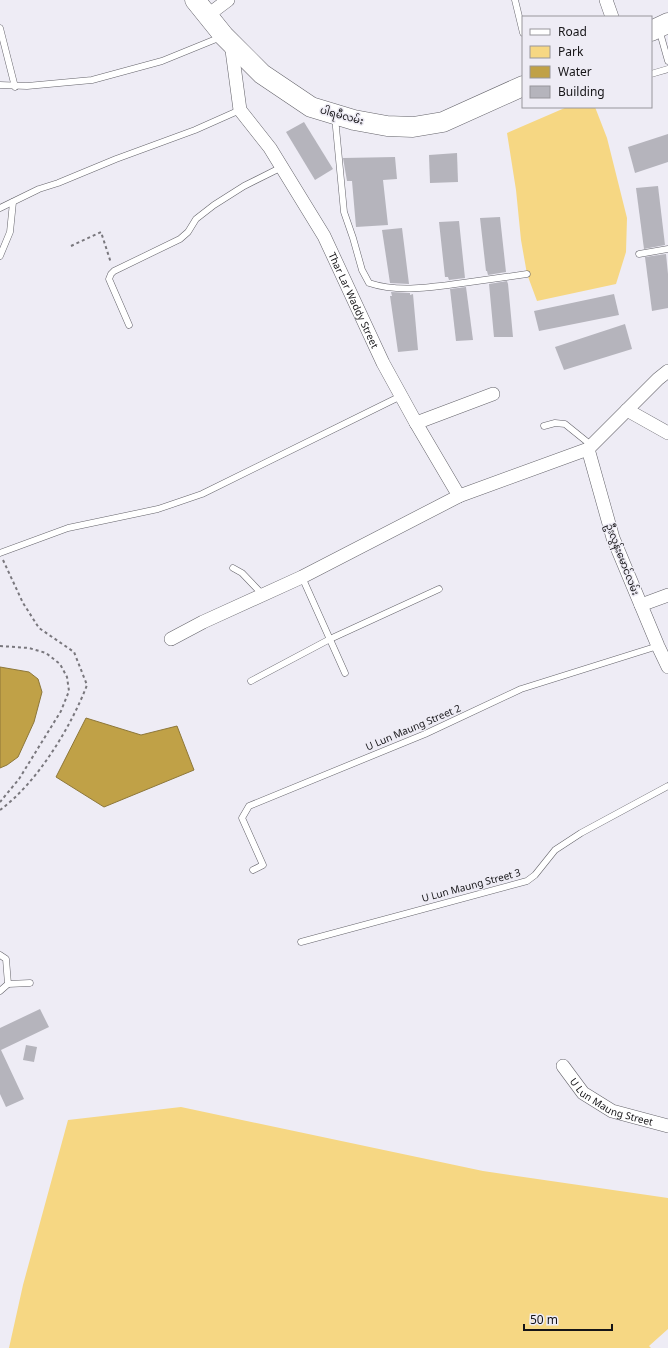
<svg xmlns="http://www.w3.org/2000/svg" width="668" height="1348" viewBox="0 0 668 1348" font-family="'Noto Sans','Noto Sans Myanmar',sans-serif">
  <rect width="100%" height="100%" fill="#eeecf5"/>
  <!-- green -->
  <g fill="#f6d783">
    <polygon points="567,107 595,107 607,138 627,218 626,252 616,284 537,301 527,274 521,240 516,190 507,133"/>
    <polygon points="181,1107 483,1171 668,1198 668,1329 649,1346 651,1348 9,1348 23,1285 68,1120"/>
  </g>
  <!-- water -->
  <g fill="#c0a147" stroke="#8d7739">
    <polygon points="0,667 29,672 38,679 42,692 34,722 18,757 7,765 0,768"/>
    <polygon points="86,718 141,735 177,726 194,770 104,807 56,777"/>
  </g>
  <!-- building -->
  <g fill="#b5b4bc">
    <polygon points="304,122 333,169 315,180 286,132"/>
    <polygon points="668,134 668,162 635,173 628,147"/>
    <polygon points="457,153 458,182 430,183 429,155"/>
    <polygon points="395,157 397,179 383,180 388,225 356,227 352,181 347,181 343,158"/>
    <polygon points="658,186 665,245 644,249 636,188"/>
    <polygon points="500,217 506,272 488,275 487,271 486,271 480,218"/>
    <polygon points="459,221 465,278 449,280 448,277 445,277 439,222"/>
    <polygon points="402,228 409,284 390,283 382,230"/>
    <polygon points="666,254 668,274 668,308 652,311 645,257"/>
    <polygon points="507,281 508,284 513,337 494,337 489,284"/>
    <polygon points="466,287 473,340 456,341 450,289"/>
    <polygon points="391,292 410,293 410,295 413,294 418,350 398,352 390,296 392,296"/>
    <polygon points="614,294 619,315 539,331 534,311"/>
    <polygon points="625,324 632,349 564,370 555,347"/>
    <polygon points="40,1009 49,1027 1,1050 24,1099 6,1107 0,1094 0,1028"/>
    <polygon points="26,1045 37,1047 34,1062 23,1060"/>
  </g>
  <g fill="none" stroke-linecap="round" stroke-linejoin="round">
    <!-- lane casing -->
    <g stroke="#64636a" stroke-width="7">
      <g id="lane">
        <polyline points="515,0 523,33"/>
        <polyline points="0,28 15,87"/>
        <polyline points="659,29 668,61"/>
        <polyline points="651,74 668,69"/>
        <polyline points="0,85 27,86 92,80 162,61 221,37"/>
        <path d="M335,117l9,95 9,26 9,32 7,13c30,10 63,4 94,0 22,-3 43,-6 64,-9"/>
        <polyline points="0,208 39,189 58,183 116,159 195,130 240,110"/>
        <polyline points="639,254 668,249"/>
        <polyline points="0,256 10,232 13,202"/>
        <polyline points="129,325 109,279 111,274 114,271 180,239 188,232 196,219 214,205 244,186 282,167"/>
        <polyline points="544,426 555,423 565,424 591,445"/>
        <polyline points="0,553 68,528 158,509 202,494 401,396"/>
        <polyline points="233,568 242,573 263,595"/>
        <polyline points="302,577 345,673"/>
        <polyline points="251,681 330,639 439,589"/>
        <polyline points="253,870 263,865 242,818 249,806 425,734 521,689 658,646"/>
        <polyline points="301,942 527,881 535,875 555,850 581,833 668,786"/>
        <polyline points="0,955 6,959 8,984 0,991"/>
        <polyline points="8,984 30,983"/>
      </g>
    </g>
    <!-- street casing -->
    <g stroke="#64636a" stroke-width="14">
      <g id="street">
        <polyline points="606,0 612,17"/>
        <polyline points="208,15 228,0"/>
        <path id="s1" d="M231,43l9,67 30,38 54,88 59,127 33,60 43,73"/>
        <polyline points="627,410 668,433"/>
        <polyline points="416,423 493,394"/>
        <polyline points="588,449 613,538 658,646 668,667"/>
        <polyline points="641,605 668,595"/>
        <polyline points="171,639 203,622 302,577 459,496 588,449 658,379 668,371"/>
        <path id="s2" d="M563,1066l20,27 29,18 56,15"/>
      </g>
    </g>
    <!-- primary casing -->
    <g stroke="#64636a" stroke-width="21">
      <g id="primary">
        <polyline points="195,0 224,36 262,74 311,107 354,120 387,126 413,127 443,122 523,86"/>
        <polyline points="651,31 668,23"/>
      </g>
    </g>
    <!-- path -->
    <g stroke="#79777d" stroke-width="2" stroke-dasharray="3 3" stroke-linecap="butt">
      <polyline points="71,246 101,232 111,263"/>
      <polyline points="0,646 29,648 46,653 60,664 67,677 69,691 61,711 19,779 0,802"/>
      <path d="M0,810c37,-27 71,-83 87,-125l-13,-33 -35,-24 -16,-25 -20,-43"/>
    </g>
    <!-- lane -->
    <use href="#lane" stroke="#fff" stroke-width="6"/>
    <!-- street -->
    <use href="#street" stroke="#fff" stroke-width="13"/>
    <!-- primary -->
    <use href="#primary" stroke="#fff" stroke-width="20"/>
  </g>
  <g text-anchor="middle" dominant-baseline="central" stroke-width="3" stroke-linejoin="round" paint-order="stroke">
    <!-- street labels -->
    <g font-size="10" fill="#151417" stroke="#eeecf5">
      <text transform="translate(342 115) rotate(15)">ပါရမီလမ်း</text>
      <text stroke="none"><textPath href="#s1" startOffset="290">Thar Lar Waddy Street</textPath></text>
      <text transform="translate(623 559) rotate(69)">ဦးလွန်းမောင်လမ်း</text>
      <text transform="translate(413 727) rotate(-23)">U Lun Maung Street 2</text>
      <text transform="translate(471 885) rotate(-15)">U Lun Maung Street 3</text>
      <text stroke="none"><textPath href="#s2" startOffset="63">U Lun Maung Street</textPath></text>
    </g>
  </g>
  <!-- legend -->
  <rect x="522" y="16" width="130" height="92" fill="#eeecf5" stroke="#97969c"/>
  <rect x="530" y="29" width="20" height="6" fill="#ffffff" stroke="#97969c"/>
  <text x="558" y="36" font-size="12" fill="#151417">Road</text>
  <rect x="530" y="46" width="20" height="12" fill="#f6d783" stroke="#97969c"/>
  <text x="558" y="56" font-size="12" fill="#151417">Park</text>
  <rect x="530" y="66" width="20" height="12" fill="#c0a147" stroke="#97969c"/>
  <text x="558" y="76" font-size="12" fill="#151417">Water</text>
  <rect x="530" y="86" width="20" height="12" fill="#b5b4bc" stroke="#97969c"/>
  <text x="558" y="96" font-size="12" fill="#151417">Building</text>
  <!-- scale -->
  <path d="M524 1324v6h88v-6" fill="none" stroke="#151417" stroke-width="2"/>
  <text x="530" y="1324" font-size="12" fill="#151417" stroke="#eeecf5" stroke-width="3" paint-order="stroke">50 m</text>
</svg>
